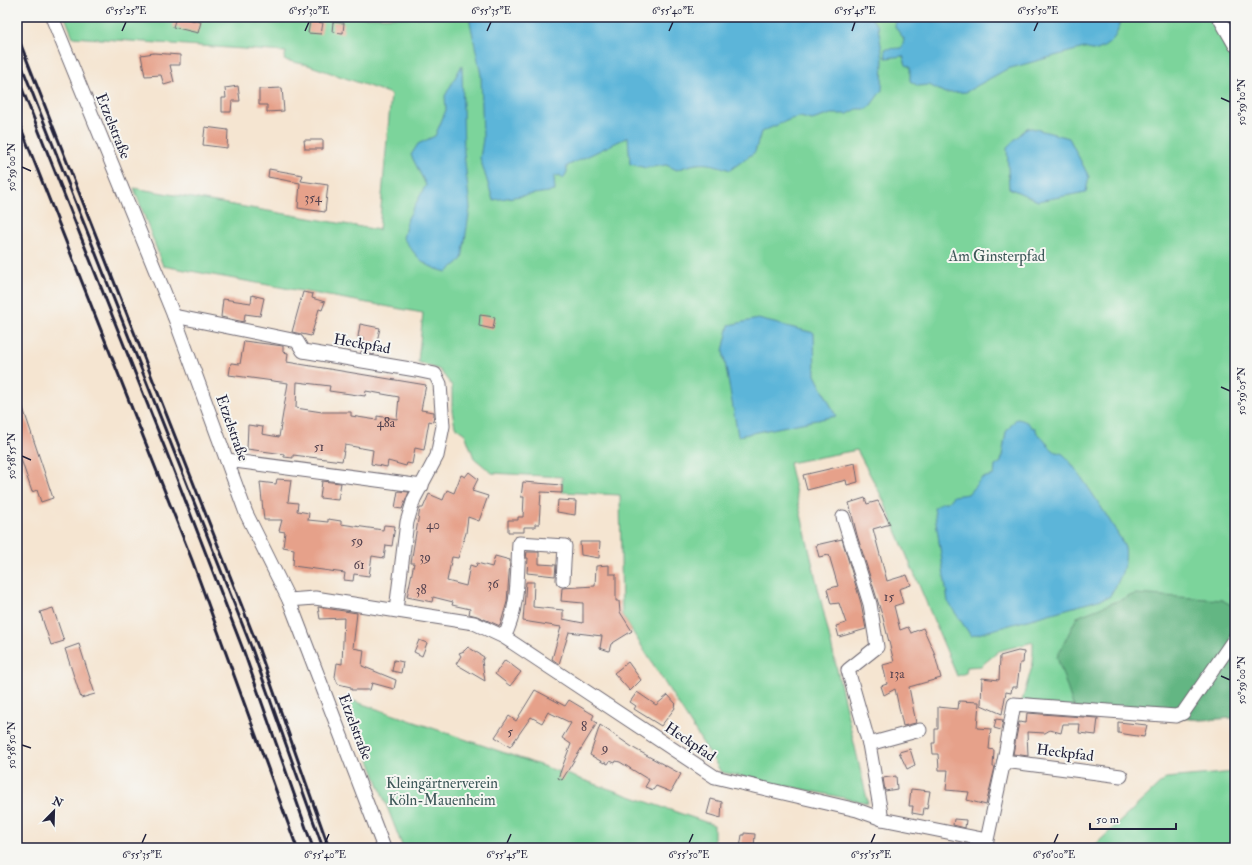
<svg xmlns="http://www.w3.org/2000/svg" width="1252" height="865" viewBox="0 0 1252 865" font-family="'IM FELL Double Pica',serif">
  <rect width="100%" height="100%" fill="#f6f6f2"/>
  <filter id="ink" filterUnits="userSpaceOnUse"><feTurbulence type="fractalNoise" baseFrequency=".025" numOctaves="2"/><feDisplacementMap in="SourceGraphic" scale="8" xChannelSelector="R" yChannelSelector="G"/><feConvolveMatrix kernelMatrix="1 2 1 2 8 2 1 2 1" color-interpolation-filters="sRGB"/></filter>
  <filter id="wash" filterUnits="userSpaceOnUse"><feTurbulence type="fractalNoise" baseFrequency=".012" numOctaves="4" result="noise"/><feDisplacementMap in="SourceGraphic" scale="16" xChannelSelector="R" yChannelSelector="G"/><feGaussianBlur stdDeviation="0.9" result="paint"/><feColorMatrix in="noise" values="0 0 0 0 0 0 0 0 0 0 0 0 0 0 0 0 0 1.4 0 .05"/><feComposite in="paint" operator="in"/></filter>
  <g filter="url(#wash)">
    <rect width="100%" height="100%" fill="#f5e5d1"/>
    <!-- green -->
    <g fill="#7bd49b" stroke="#4e7b6b">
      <polygon points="65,17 1216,17 1235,51 1235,650 1202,720 1074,708 1022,701 1033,663 1033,642 999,651 981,666 967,667 966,673 957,676 883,499 857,450 789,463 868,803 721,772 622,615 620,495 562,492 562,477 492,473 474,458 465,434 455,427 452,411 452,386 440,370 418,362 423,313 163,266 134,188 379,230 391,94 308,65 284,60 286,52 73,37"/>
      <polygon points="345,698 714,825 714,848 403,848"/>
      <polygon points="1235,772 1235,848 1092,848 1166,778"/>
    </g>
    <!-- forest -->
    <polygon fill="#64b683" stroke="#436c5f" points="1135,594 1222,600 1235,607 1235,718 1202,720 1074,708 1057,657 1077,617"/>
    <!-- water -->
    <g fill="#5bb5d9" stroke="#3e6c8a">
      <path d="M469,17h401l8,9 5,32 -1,32 -14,19h-11l-9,5h-17l-19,6 -12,-3 -9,2 -30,13 -6,20 -25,18c-22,-8 -31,-9 -53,0l-11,-5 -20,3 -16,-4 -2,-27 -61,29v6l-4,7 -3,-4 -6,2 1,14 -62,9 -13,-42 3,-19 -2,-64z"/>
      <path d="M896,17h223c2,15 -7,28 -22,33 -3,1 -9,-1 -13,-2l-77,21 -41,23 -21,1 -16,-8 -11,1 -8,-5v-14l-4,-2 -3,-9 -17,2 -1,-9 17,-1 2,-9 -9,-12z"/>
      <path d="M462,65l2,88 6,55 -8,51 -15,13c-25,-6 -29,-14 -44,-34l5,-20 18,-33 -15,-30 7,-11 17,-8 11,-26 -1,-14z"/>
      <polygon points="1028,127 1069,138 1089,177 1086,192 1038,201 1009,188 1007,147"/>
      <polygon points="758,319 814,333 815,375 836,416 738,436 723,351 729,325"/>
      <path d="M1016,419c5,0 13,3 15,8l4,1 3,7c8,3 8,10 15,15 3,3 8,2 11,5 8,6 59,84 61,93 3,16 -7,36 -16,49l-138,39 -23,-34 -14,-94 9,-6h5l5,-6 15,-2 14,-16 12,-3 1,-9 6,-4 5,-30z"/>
    </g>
    <g id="blocks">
      <!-- building -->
      <g fill="#e6a18a" fill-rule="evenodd">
        <polygon points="176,17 201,22 198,33 173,27"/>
        <polygon points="310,21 323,23 321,34 308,33"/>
        <polygon points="333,22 344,23 343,33 332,32"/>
        <polygon points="154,53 180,55 180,65 170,65 174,82 164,85 161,75 145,76 141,55"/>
        <polygon points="238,86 240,101 232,101 231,112 222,112 222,98 226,98 225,88"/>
        <polygon points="282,88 284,111 267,112 267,105 259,105 259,89"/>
        <polygon points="205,127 228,130 227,148 203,145"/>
        <polygon points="304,140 323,140 323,149 305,149"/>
        <polygon points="269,169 303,175 301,181 328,185 325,212 298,208 300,183 268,177"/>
        <polygon points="303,292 313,294 312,298 325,302 322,310 319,309 311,336 292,332"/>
        <polygon points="252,295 264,298 260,316 245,314 244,322 221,317 223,299 251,303"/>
        <polygon points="480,315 495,317 493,329 479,326"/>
        <polygon points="360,324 380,328 374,355 361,353 364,338 358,337"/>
        <path d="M244,341l39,5v6l5,1 -1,9 139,23 -5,25 13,2v3l-1,7 -4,-1 -5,29 -9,-2 -3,16 -5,-1 -1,3 -18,-5 -1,6 -16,-3 2,-14 -28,-5 -3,16 -49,-6v3l-9,-1v-3l-37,-5 1,-24 15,2 -1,7 17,3 9,-54 -59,-8 2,-12 9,1zM297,382l33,4 -1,5 36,5 1,-5 33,6 -2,22 -20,-3v4l-26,-4v-4h-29l-26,-4z"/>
        <polygon points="17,396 19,396 53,498 41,502 37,490 32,492 17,447"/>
        <polygon points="855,463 858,482 847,485 846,480 807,490 803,475"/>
        <polygon points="469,472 478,479 472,491 488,496 479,521 468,517 466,533 458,558 452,557 447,581 466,586 470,565 476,567 477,563 492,567 495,556 510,560 507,602 500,626 477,616 469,614 470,609 452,605 453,602 433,597 432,602 407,597 414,563 411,563 420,508 423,508 429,494 443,500 447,490 454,493 461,475 465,477"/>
        <polygon points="277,479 291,480 288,502 298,503 297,511 309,513 308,520 328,522 328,519 341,521 341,524 383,530 384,525 395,526 392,546 386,545 384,558 372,556 369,576 354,574 353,581 344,580 345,573 293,566 294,549 283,547 285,532 279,531 282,520 264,520 260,482 276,484"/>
        <polygon points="322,481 341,483 338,500 320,498"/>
        <polygon points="523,482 562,485 562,493 541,492 539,524 535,524 535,527 524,527 524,532 508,532 508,520 518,520 518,517 523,517 524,497 521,497"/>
        <polygon points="398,491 409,492 402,509 395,508"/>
        <polygon points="865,498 867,504 878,501 890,524 873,529 887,581 907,575 911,585 899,589 903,603 894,606 900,630 908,627 911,633 923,628 934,652 941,678 909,687 916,723 903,726 895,689 884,695 881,686 887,684 883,665 894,662 883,618 857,535 849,503"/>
        <polygon points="558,500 576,501 575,515 557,512"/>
        <polygon points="842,539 861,603 866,629 839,637 836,626 846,623 839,603 831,604 827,589 838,586 829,555 819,557 816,545"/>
        <polygon points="580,542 600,542 599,558 581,555"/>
        <polygon points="527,552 539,552 539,564 556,565 555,576 527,573 528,558 526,558"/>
        <polygon points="609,565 609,574 616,574 616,601 619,601 620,612 632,631 611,644 609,651 600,648 602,636 569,632 559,664 552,659 561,627 523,621 526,582 534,582 533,607 563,610 563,619 583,623 583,603 561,601 562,588 595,586 596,566"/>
        <polygon points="318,607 357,613 353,648 364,650 362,666 396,680 394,689 372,683 370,690 351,690 351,687 338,684 335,677 337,663 342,664 344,618 320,619"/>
        <polygon points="53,608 64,641 51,645 40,612"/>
        <polygon points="419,640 427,643 422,656 414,652"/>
        <polygon points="79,644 95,694 81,698 65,649"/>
        <polygon points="468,647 484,657 482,661 485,681 456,664 461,656 459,653 464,651"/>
        <polygon points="1018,651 1024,652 1023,663 1020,663 1017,687 1012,687 1011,693 1006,692 1002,714 981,705 982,678 999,680 1000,656"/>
        <polygon points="394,660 403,662 401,673 392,671"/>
        <polygon points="505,660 521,672 510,686 495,674"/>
        <polygon points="628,662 641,680 630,691 614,673"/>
        <polygon points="535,690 565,706 569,700 594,715 592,719 597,723 562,780 558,778 571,744 562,738 571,723 548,712 542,723 531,717 510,747 495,737 509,716 516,721"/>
        <polygon points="637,692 656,705 668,695 676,704 674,706 675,708 661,726 634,709 636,706 630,702"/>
        <polygon points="959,701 979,702 977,728 991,729 989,749 994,750 993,767 995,767 986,805 967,800 969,792 946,790 948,770 939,770 938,754 933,754 932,743 935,743 935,729 938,729 938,707 958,709"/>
        <polygon points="1027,713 1098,718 1096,735 1079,733 1080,724 1063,724 1061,733 1050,730 1045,733 1027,732 1028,756 1013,754 1019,722 1026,723"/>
        <polygon points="996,719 1003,720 1001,730 994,728"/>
        <polygon points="1118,722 1147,725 1144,737 1118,733"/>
        <polygon points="600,725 635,749 681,774 671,792 656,786 653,790 645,787 649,780 620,762 616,761 615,763 610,761 608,764 604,762 604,763 590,755"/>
        <polygon points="910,749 915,765 907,769 899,752"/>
        <polygon points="896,776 897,789 885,791 883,778"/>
        <polygon points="911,789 930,791 927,809 924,808 923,815 912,813 913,806 909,806"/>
        <polygon points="711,799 722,802 721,818 707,814"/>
        <polygon points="954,819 966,820 965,828 953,825"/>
        <polygon points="744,833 755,834 754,848 740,848 742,835 744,835"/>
      </g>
    </g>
  </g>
  <g filter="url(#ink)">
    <use href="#blocks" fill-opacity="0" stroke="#6c6670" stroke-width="1"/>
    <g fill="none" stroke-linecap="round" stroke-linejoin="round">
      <!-- minor casing -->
      <g stroke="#6c6670" stroke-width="15">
        <g id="minor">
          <polyline points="52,17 174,316 246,513 289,600 384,848"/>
          <polyline points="1219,17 1235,45"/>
          <polyline points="174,316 297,341 303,351 416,370 435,374 440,384 443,426 437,456 414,499 407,522 396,610"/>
          <polyline points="227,460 422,486"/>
          <polyline points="843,517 870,604 877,647 848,670 869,744 882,819"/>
          <polyline points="289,600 315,598 474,623 504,637 715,777 857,810 882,819 987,840 1004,761 1121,776"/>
          <path d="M504,637c15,-28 13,-63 15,-94l46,3 -2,34"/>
          <polyline points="869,744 920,730"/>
          <polyline points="1004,761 1014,704 1176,716 1183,713 1235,638"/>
        </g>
      </g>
      <!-- minor -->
      <use href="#minor" stroke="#fff" stroke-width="13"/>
      <!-- rail -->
      <g stroke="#22223b" stroke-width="3">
        <polyline points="17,35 258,647 329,848"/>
        <polyline points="17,54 252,649 323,848"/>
        <polyline points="17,76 172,466 244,652 313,848"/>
        <polyline points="17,118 192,560 297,848"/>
      </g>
    </g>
  </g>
  <!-- ticks -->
  <path fill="none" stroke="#22223b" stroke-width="1.5" d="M122,31l4,-9M305,31l4,-9M487,31l4,-9M669,31l4,-9M852,31l3,-9M1034,31l4,-9M1221,98l9,4M22,167l9,4M1221,387l9,4M22,456l9,4M1221,676l9,4M22,745l9,3M142,843l4,-9M325,843l4,-9M507,843l4,-9M689,843l4,-9M871,843l4,-9M1054,843l4,-9"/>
  <g text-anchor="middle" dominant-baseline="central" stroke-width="4" stroke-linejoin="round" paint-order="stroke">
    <!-- number labels -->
    <g font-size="13" fill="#53424f">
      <text x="313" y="198">354</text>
      <text x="386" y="423">48a</text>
      <text x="319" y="447">51</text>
      <text x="433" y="525">40</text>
      <text x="357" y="541">59</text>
      <text x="425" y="557">39</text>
      <text x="359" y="565">61</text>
      <text x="493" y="584">36</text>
      <text x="421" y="590">38</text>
      <text x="889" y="597">15</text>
      <text x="897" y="674">13a</text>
      <text x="584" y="727">8</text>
      <text x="510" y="732">5</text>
      <text x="605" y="748">9</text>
    </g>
    <!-- street labels -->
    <g font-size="15" fill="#22223b" stroke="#f6f6f2">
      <text transform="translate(113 126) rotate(68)">Etzelstraße</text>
      <text transform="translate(362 344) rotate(10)">Heckpfad</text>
      <text transform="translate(232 428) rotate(70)">Etzelstraße</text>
      <text transform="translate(355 727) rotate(69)">Etzelstraße</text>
      <text transform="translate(690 742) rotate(34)">Heckpfad</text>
      <text transform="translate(1065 753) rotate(7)">Heckpfad</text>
    </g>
    <!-- park labels -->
    <g font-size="15" fill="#3d5758" stroke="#f6f6f2">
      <text x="997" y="256">Am Ginsterpfad</text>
      <text x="442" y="783">Kleingärtnerverein<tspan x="442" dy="17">Köln-Mauenheim</tspan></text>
    </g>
  </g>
  <!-- margin -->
  <rect width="1252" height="865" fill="none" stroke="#f6f6f2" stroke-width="44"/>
  <!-- north arrow -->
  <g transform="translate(54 811) rotate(23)" stroke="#f6f6f2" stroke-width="3" paint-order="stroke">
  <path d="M0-3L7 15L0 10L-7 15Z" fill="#22223b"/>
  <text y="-6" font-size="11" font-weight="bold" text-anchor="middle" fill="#22223b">N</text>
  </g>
  <!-- scale -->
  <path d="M1090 823v6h86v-6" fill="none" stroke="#22223b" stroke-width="2"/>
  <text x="1096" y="823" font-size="12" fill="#22223b" stroke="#f6f6f2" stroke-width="3" paint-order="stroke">50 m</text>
  <rect x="22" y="22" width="1208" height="821" fill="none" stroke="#22223b" stroke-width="1.5"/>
  <g font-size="10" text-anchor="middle" fill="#22223b">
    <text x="126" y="14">6°55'25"E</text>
    <text x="309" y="14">6°55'30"E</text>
    <text x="491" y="14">6°55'35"E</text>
    <text x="673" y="14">6°55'40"E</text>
    <text x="855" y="14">6°55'45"E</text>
    <text x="1038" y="14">6°55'50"E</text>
    <text transform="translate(1241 102) rotate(-90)" y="4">50°59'10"N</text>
    <text transform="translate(11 167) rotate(-90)" y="4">50°59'00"N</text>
    <text transform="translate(1241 391) rotate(-90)" y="4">50°59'05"N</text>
    <text transform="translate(11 456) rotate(-90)" y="4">50°58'55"N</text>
    <text transform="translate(1241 680) rotate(-90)" y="4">50°59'00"N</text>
    <text transform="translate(11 745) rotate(-90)" y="4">50°58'50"N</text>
    <text x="142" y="858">6°55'35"E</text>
    <text x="325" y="858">6°55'40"E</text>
    <text x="507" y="858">6°55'45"E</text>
    <text x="689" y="858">6°55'50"E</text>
    <text x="871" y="858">6°55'55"E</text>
    <text x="1054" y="858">6°56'00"E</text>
  </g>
</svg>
